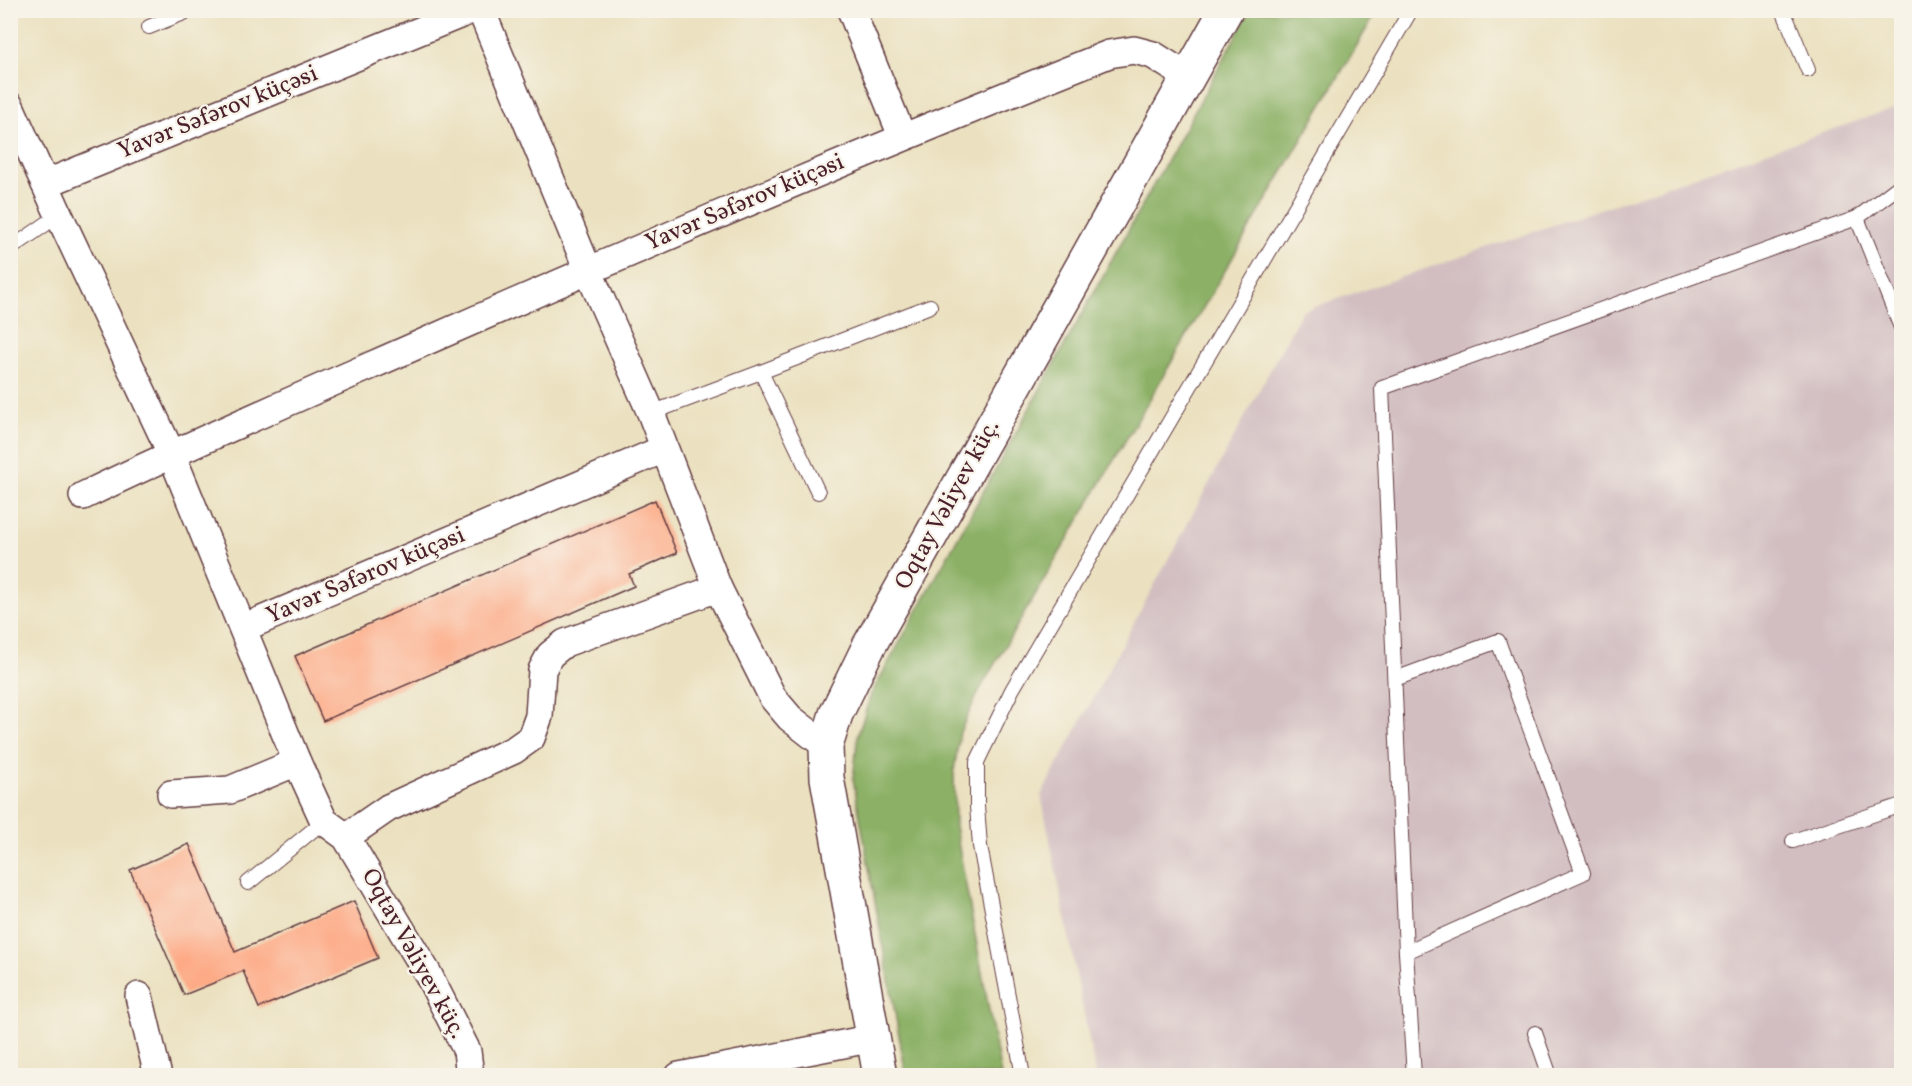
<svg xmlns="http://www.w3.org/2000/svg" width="1912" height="1086" viewBox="0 0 1912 1086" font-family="Vollkorn,serif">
  <rect width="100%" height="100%" fill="#f7f3e8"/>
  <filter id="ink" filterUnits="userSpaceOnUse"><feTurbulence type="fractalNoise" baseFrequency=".0167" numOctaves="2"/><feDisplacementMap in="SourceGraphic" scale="12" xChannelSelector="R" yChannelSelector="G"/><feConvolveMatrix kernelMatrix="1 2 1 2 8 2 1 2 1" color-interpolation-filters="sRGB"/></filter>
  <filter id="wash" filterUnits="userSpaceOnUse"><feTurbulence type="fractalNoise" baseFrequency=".008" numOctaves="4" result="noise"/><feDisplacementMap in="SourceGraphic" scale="24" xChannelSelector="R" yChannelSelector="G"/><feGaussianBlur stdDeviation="1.35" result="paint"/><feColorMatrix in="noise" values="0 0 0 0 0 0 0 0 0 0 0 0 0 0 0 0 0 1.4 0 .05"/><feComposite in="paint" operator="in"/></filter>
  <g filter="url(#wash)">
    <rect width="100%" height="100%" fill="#ebe1c0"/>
    <!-- industrial -->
    <polygon fill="#d2bec1" points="1901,106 1901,1075 1096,1075 1041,795 1302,311"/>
    <!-- forest -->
    <polygon fill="#8cb166" stroke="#6b6848" stroke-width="1.5" points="1250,11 1377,11 980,689 960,732 954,771 955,826 1001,1075 906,1075 853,779 858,735 871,694"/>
    <g id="blocks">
      <!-- building -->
      <g fill="#fdaa86">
        <polygon points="655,500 677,553 629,574 634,586 323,721 295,656"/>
        <polygon points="189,844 235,952 354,901 378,958 259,1008 243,971 184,995 130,870"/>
      </g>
    </g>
  </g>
  <g filter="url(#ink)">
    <use href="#blocks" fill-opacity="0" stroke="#623c41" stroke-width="1.5"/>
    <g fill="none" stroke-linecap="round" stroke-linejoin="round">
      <!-- lane casing -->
      <g stroke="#623c41" stroke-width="16">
        <g id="lane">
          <polyline points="1783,10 1808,70"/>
          <polyline points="149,27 191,10"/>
          <polyline points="1857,218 1902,330"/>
          <polyline points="10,249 59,215"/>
          <polyline points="651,413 761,372"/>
          <polyline points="818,492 761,372 930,306"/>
          <polyline points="1395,679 1498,641 1583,873 1406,952"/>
          <polyline points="1793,841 1902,805"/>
          <polyline points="248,883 324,821"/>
          <polyline points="1535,1033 1550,1076"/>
          <polyline points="1023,1076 980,846 977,806 977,762 1012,690 1411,10"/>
          <polyline points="1414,1076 1406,952 1382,388 1857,218 1902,184"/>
        </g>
      </g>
      <!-- street casing -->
      <g stroke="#623c41" stroke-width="30">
        <g id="street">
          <polyline points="481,10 588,270 651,413 718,588 773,698 790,718 826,746"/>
          <polyline points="851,10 902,136"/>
          <polyline points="10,106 59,215 171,453 297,762 324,821 346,837 428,974 467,1051 470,1076"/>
          <polyline points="45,184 471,10"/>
          <path d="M83,496c116,-56 235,-107 353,-159 223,-98 447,-193 673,-283l25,-4 19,5 35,22"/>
          <polyline points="243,628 664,449"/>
          <polyline points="171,794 230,790 297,762"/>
          <polyline points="346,837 388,808 514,750 531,738 539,716 542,670 550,655 565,643 718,588"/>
          <polyline points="139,996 158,1076"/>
          <polyline points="679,1076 874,1038"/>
        </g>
      </g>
      <!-- secondary casing -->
      <g stroke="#623c41" stroke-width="36">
        <polyline id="secondary" points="880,1076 827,778 826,746 836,714 869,646 1226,10"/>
      </g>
      <!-- lane -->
      <use href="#lane" stroke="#fff" stroke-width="14"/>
      <!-- street -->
      <use href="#street" stroke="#fff" stroke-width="27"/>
      <!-- secondary -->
      <use href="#secondary" stroke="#fff" stroke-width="33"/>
    </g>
  </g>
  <g text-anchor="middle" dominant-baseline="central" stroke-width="4.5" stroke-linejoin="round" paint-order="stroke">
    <!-- street labels -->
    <g font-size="24" fill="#4a1f2b" stroke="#f7f3e8">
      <text transform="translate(218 113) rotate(-22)">Yavər Səfərov küçəsi</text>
      <text transform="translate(745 203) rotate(-23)">Yavər Səfərov küçəsi</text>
      <text transform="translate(948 505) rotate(-61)">Oqtay Vəliyev küç.</text>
      <text transform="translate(366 576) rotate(-23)">Yavər Səfərov küçəsi</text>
      <text transform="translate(413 954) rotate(61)">Oqtay Vəliyev küç.</text>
    </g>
  </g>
  <!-- margin -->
  <rect width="1912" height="1086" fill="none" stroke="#f7f3e8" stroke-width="36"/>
</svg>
